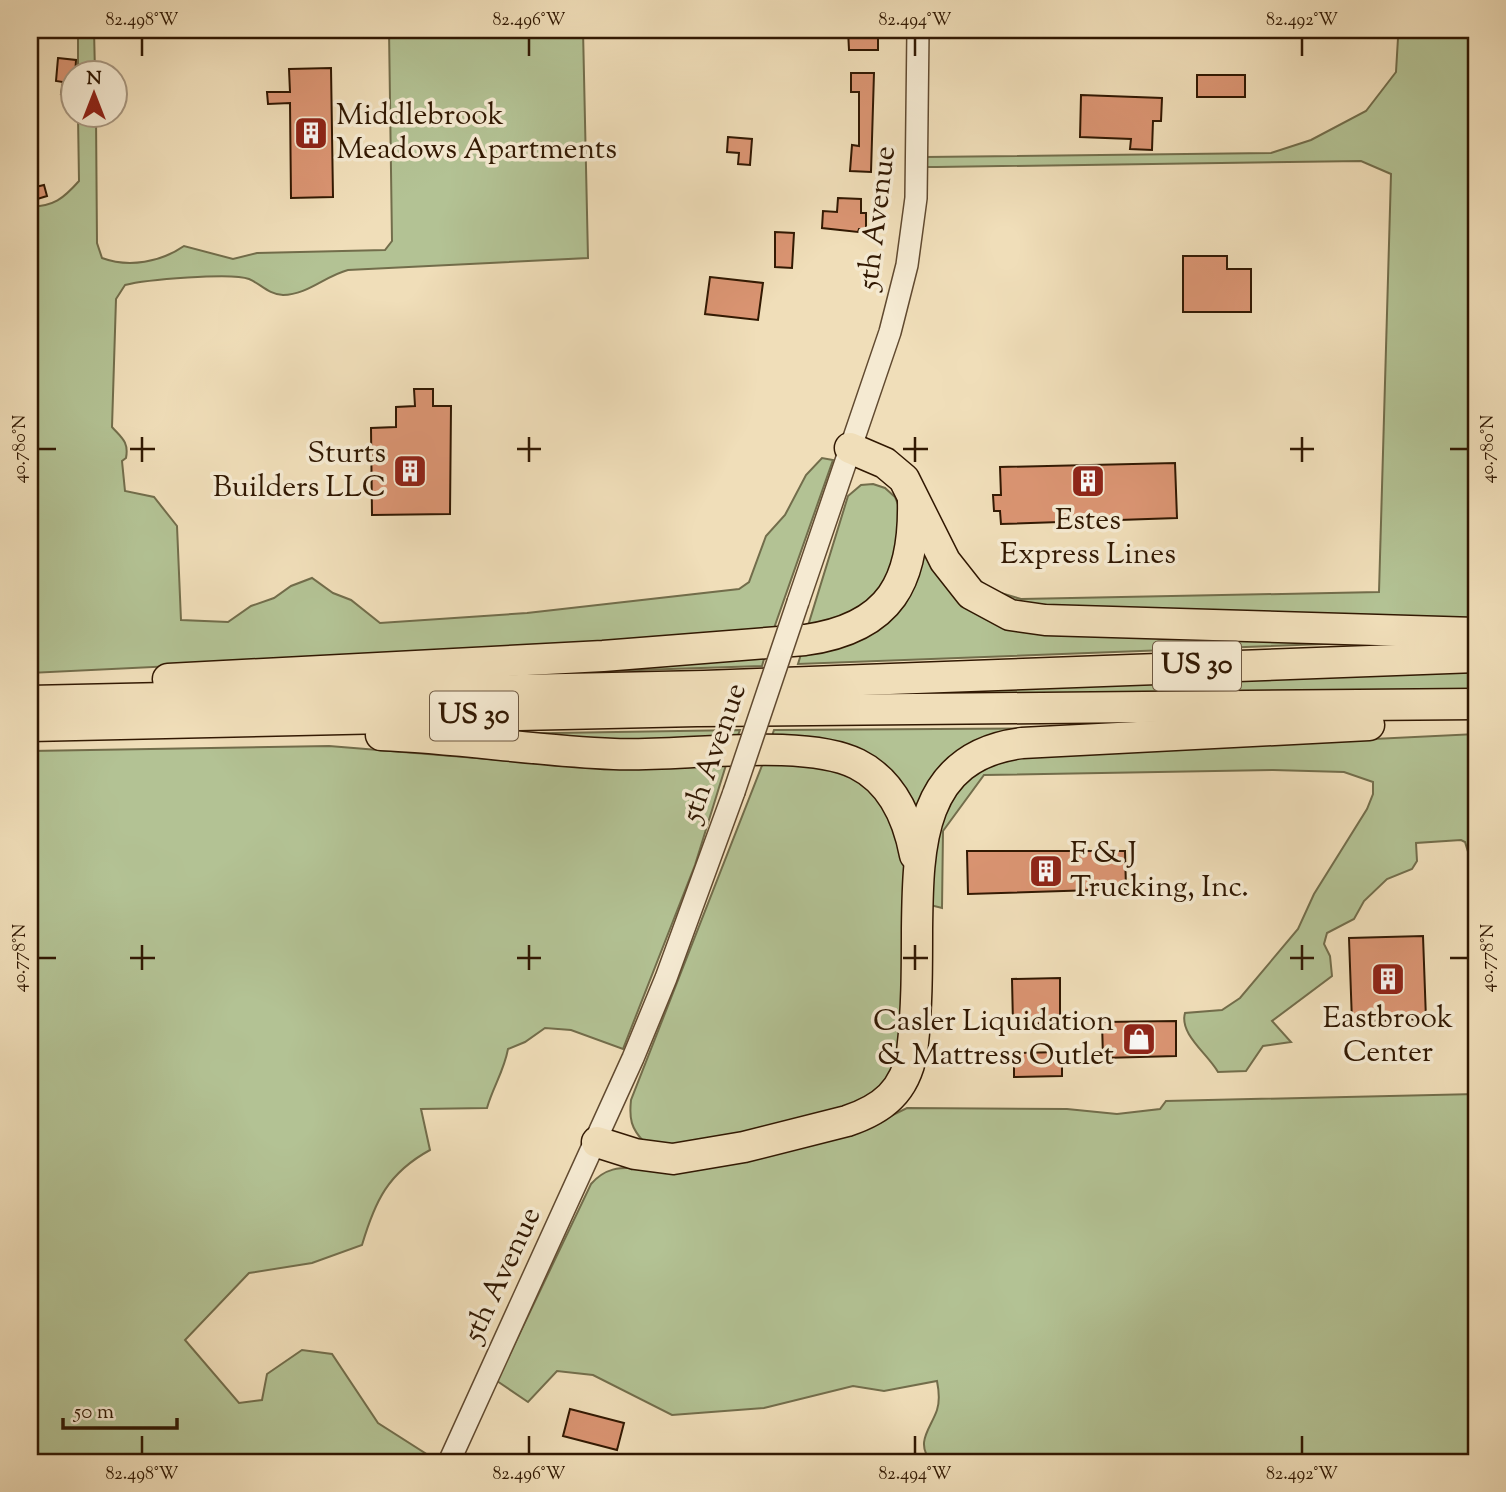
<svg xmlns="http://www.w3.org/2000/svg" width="1506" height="1492" viewBox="0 0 1506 1492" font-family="'Sorts Mill Goudy',serif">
  <rect width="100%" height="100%" fill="#f0deb9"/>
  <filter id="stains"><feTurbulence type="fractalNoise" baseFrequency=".00286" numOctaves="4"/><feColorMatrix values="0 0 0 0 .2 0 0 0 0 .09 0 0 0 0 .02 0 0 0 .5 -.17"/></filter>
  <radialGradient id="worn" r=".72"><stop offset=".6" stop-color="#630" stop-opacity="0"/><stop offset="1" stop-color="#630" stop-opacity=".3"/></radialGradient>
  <!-- green -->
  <g fill="#b3c294" stroke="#726d4b" stroke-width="2">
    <polygon points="78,30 94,30 95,73 78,73"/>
    <path d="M389,30h194l5,228 -240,12c-23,6 -41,25 -65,25 -15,-1 -22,-11 -34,-16 -17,-7 -105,1 -124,6l-9,14 -4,128c10,11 17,15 14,31l-4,3 3,30 29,6 23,29 4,94 47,2 23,-16 23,-8 17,-12 21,-8 21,15 18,7 29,23 147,-10 212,-24 10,-7 17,-46 19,-21 21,-40 16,-17 11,2 -60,171 -291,20 -452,22v-466c24,-1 33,-8 49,-26l-1,-65h18l1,127 5,15c27,10 59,4 82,-12l49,13 24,-6 128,-3 7,-9z"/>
    <polygon points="1476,30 1476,621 1010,608 970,574 994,591 1021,599 1379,592 1391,174 1361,161 937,167 925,167 926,157 1271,153 1311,140 1366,111 1396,72 1398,38 1408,31"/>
    <polygon points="873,484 885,488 895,497 901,512 891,577 857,613 807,629 848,496 861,485"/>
    <polygon points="922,540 958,595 1350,643 798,664 802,651 834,645"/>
    <polygon points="766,652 762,666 516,674"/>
    <polygon points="1476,672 1476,689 806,698 859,691"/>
    <polygon points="1118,728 1026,733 919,809 914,809 904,793 770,742 774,730"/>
    <polygon points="740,730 735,743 668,745 500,734"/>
    <path d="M1476,734v123l-7,-2 -4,-13 -4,-2 -45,3 1,18 -5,8 -25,10 -23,22 -10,18 -27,14 -3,11 6,12 2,20 -60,45 19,21 -28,4 -17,25 -28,1c-10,-18 -39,-38 -33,-59l37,-3 18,-12 58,-69 16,-35 53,-85 6,-15v-12l-29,-10 -71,-2 -289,5 -41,56 -1,77 -12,-3c1,-47 3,-115 53,-138 11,-5 25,-7 37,-11z"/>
    <path d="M329,746l234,19h163l-31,100 -72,184 -52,-19 -26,-2 -20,14 -17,7c-4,22 -15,38 -21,59l-66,1 9,41c-42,23 -55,51 -68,95l-50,18 -63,10 -64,67 54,63 23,-3 5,-26 35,-24 30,4 46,69 61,39h-409v-711z"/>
    <path d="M763,763c40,0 102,4 125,42 7,11 14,32 17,45 3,18 -1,40 -1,59 -1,42 7,145 -21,177 -27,30 -159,54 -202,58 -12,2 -25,-1 -37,-2 -13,-14 -15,-23 -13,-42z"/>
    <path d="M1476,1094v368h-544c-18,-19 -1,-34 5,-52 3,-9 2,-19 0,-29l-53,10 -31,-5 -89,22 -92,7 -79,-40 -36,-4 -29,31 -31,-21 94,-197c14,-16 28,-17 48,-16l223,-38 45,-22 160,1 50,5 43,-5 6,-8z"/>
  </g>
  <!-- building -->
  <g fill="#db9573" stroke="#311802" stroke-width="2">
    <polygon points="848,30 878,30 878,50 849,50"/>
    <polygon points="58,58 76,60 74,95 61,94 63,82 56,81"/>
    <polygon points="331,68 333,197 291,198 290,103 268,104 267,92 290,92 289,69"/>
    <polygon points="851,73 874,73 871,172 850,171 852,145 859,146 859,92 851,92"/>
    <rect x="1197" y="75" width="48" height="22"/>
    <polygon points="1081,95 1162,98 1161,121 1153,121 1152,150 1130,149 1131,139 1080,137"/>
    <polygon points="728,137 752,139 750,165 738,164 739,153 727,152"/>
    <polygon points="44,185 47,196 34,200 31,188"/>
    <polygon points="838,198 861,199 861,213 866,213 866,229 859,229 858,232 822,228 823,211 837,212"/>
    <polygon points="775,232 794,233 792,268 775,267"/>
    <polygon points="1183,256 1227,256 1227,269 1251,269 1251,312 1183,312"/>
    <polygon points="710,277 763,283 758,320 705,314"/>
    <polygon points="414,389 433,389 433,406 451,406 450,514 372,515 371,428 396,427 396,407 415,406"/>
    <polygon points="1175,463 1177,518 1001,524 1000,511 994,511 993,495 1001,495 1000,467"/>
    <polygon points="967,851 1125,851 1126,889 968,894"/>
    <polygon points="1423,936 1426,1019 1352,1022 1349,938"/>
    <polygon points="1060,978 1060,1023 1013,1024 1012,979"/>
    <polygon points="1176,1021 1176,1056 1103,1058 1102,1022"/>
    <polygon points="1062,1052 1062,1076 1014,1077 1014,1053"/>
    <polygon points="570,1409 624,1423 617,1450 563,1436"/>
  </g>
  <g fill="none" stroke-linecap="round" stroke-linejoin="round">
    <!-- tertiary casing -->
    <g stroke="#614a30" stroke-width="24">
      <g id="tertiary">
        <polyline points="798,602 890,332 907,265 916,198 918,30"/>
        <polyline points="449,1462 633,1058 666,978 734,792"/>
      </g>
    </g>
    <!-- motorway casing -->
    <g stroke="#311802" stroke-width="33">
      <g id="motorway">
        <polyline points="850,448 885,463 904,479 945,561 971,594 1010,615 1045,620 1476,633"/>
        <path d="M168,679l435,-23 202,-16c86,-12 110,-59 108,-140"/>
        <polyline points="30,701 704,686 1476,657"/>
        <polyline points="30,726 697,711 1476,704"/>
        <path d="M381,735c78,3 155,16 233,19 65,3 189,-17 243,10 36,18 51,54 58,91"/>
        <path d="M597,1142l38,12 38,5 71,-12 103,-26c36,-12 58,-30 65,-69 5,-41 5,-82 5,-123 1,-83 2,-173 105,-186l347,-18"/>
      </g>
    </g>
    <!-- tertiary -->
    <use href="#tertiary" stroke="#f5ead2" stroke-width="21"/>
    <!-- motorway -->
    <use href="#motorway" stroke="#f0deb9" stroke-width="30"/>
    <!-- tertiary-bridge casing -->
    <g stroke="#614a30" stroke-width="24" stroke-linecap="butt">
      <polyline id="tertiary-bridge" points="734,792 798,602"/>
    </g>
    <!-- tertiary-bridge -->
    <use href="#tertiary-bridge" stroke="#f5ead2" stroke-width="21"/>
  </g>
  <!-- ticks -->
  <path fill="none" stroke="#311802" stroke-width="2.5" d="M142,38v18M529,38v18M915,38v18M1302,38v18M142,437v25M529,437v25M915,437v25M1302,437v25M38,449h18M130,449h25M517,449h24M903,449h25M1290,449h24M1450,449h18M142,945v25M529,945v25M915,945v25M1302,945v25M38,958h18M130,958h25M517,958h24M903,958h25M1290,958h24M1450,958h18M142,1436v18M529,1436v18M915,1436v18M1302,1436v18"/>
  <!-- icons -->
  <defs>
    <g id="building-square" transform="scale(1.75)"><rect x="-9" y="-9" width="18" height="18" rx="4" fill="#8f2418" stroke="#f5ead2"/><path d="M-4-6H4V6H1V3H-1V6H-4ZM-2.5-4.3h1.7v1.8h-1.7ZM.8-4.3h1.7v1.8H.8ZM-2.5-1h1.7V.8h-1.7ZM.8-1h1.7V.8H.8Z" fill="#fff"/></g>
    <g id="shop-square" transform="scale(1.75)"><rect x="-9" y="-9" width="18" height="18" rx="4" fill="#8f2418" stroke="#f5ead2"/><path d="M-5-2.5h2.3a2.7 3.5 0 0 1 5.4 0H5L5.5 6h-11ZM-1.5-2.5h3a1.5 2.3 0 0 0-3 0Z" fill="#fff"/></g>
  </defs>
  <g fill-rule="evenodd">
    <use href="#building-square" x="311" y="133"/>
    <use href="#building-square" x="410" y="471"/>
    <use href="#building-square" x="1088" y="481"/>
    <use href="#building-square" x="1046" y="871"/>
    <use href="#building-square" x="1388" y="979"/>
    <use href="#shop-square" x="1139" y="1039"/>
  </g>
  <g text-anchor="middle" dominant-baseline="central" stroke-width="7" stroke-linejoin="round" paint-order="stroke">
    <!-- shield labels -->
    <g fill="#f5ead2" stroke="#6c5740" stroke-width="2">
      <rect x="1153" y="641.5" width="88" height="49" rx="5"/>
      <rect x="430" y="691.5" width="88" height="49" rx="5"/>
    </g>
    <g font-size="28" font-weight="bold" fill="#311802">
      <text x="1197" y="666">US 30</text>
      <text x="474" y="716">US 30</text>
    </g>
    <!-- poi labels -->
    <g font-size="30" fill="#311802" stroke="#f5ead2" text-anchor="start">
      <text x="336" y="116">Middlebrook<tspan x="336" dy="34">Meadows Apartments</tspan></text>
      <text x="386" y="454" text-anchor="end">Sturts<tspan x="386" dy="34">Builders LLC</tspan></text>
      <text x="1088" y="521" text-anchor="middle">Estes<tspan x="1088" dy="34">Express Lines</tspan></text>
      <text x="1070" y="854">F &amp; J<tspan x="1070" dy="34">Trucking, Inc.</tspan></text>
      <text x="1388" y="1019" text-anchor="middle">Eastbrook<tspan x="1388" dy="34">Center</tspan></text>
      <text x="1114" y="1022" text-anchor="end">Casler Liquidation<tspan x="1114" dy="34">&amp; Mattress Outlet</tspan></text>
    </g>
    <!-- street labels -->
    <g font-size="30" fill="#311802" stroke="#f5ead2">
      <text transform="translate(878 218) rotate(-83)">5th Avenue</text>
      <text transform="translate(715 753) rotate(-71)">5th Avenue</text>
      <text transform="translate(503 1275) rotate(-65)">5th Avenue</text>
    </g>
  </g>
  <!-- margin -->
  <rect width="1506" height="1492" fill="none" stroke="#f0deb9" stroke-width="77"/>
  <!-- north arrow -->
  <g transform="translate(94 94)"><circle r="33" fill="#f5ead2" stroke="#a7967f" stroke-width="2"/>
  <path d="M0-5L12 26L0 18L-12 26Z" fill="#8f2418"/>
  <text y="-10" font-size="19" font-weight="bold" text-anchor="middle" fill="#311802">N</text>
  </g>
  <!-- scale -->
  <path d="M63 1418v10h114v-10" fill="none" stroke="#311802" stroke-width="3.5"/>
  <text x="74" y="1418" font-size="21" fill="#311802" stroke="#f5ead2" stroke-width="5" paint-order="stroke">50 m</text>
  <rect x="38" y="38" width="1430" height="1416" fill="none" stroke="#311802" stroke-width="2.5"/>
  <g font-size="18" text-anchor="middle" fill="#311802">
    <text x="142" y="25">82.498°W</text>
    <text x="529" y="25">82.496°W</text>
    <text x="915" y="25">82.494°W</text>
    <text x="1302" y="25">82.492°W</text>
    <text transform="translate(19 449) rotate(-90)" y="6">40.780°N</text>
    <text transform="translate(1487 449) rotate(-90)" y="6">40.780°N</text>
    <text transform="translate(19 958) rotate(-90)" y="6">40.778°N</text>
    <text transform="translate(1487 958) rotate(-90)" y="6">40.778°N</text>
    <text x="142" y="1479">82.498°W</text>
    <text x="529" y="1479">82.496°W</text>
    <text x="915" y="1479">82.494°W</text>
    <text x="1302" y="1479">82.492°W</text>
  </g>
  <rect width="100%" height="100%" filter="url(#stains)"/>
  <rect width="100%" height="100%" fill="url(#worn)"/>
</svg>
